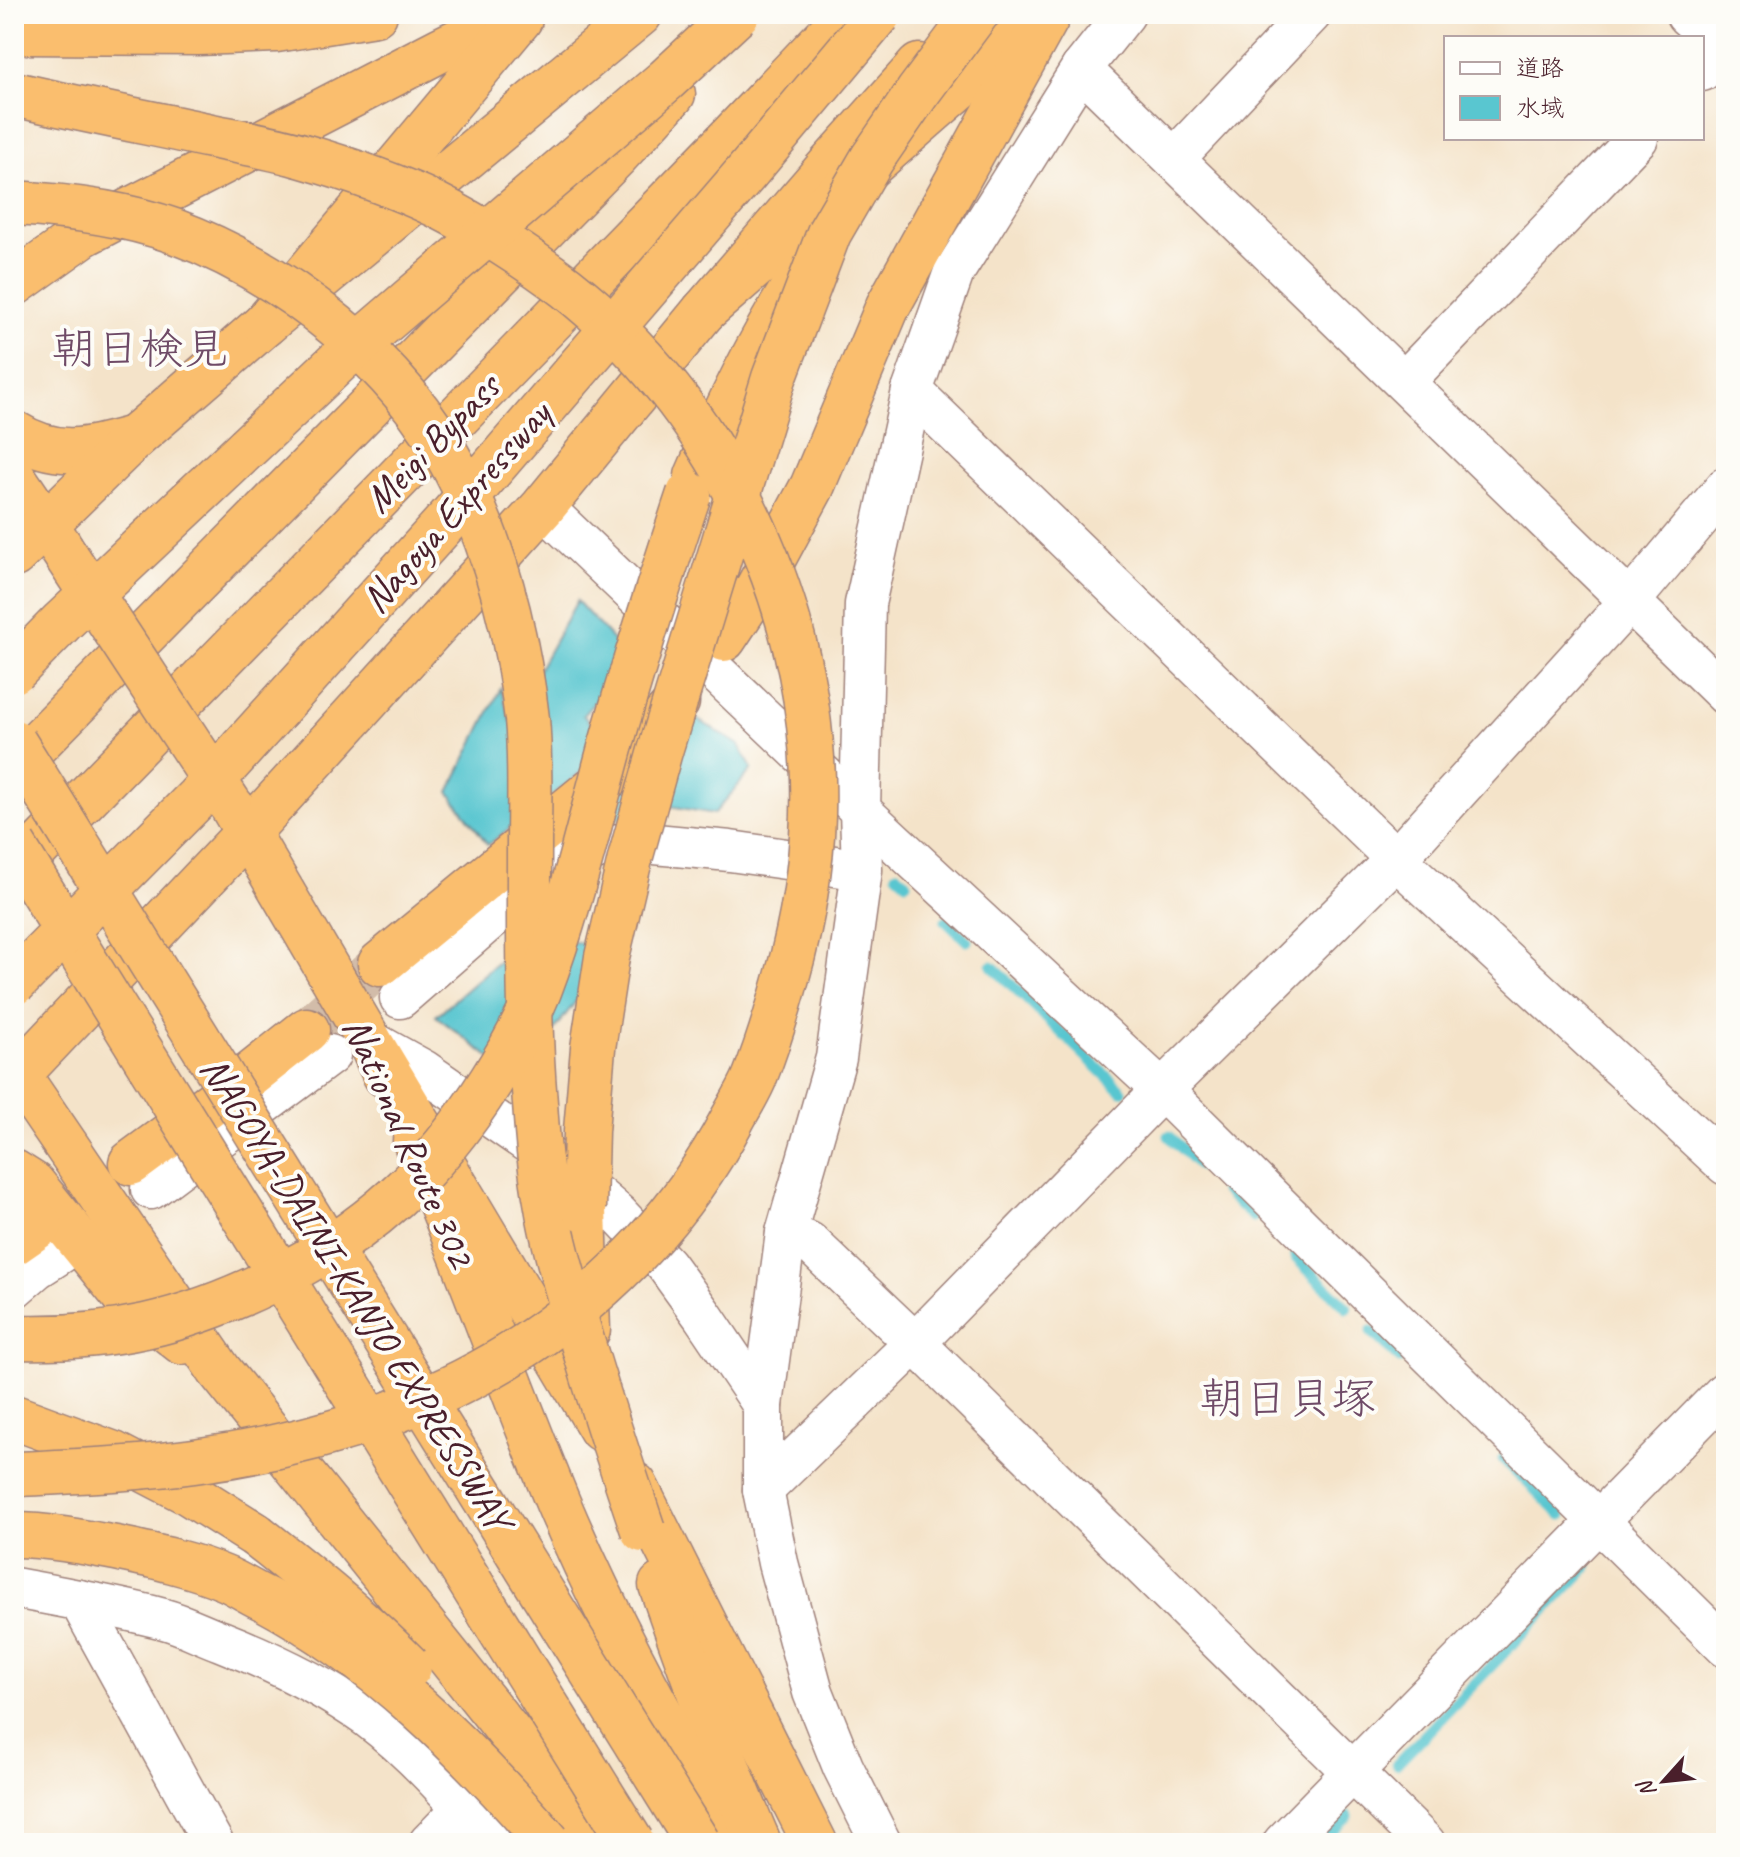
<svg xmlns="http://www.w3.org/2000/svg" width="1740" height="1857" viewBox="0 0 1740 1857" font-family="Caveat,'Klee One',sans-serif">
  <rect width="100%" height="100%" fill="#fdfcf7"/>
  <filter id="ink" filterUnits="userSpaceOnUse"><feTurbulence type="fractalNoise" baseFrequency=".0125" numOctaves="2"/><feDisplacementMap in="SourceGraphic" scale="16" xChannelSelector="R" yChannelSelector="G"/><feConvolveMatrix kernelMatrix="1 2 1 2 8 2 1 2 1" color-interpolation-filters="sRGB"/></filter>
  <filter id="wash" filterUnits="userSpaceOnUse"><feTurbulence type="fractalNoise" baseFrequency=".006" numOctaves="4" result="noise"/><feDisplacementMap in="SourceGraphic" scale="32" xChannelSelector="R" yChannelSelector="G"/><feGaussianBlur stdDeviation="1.8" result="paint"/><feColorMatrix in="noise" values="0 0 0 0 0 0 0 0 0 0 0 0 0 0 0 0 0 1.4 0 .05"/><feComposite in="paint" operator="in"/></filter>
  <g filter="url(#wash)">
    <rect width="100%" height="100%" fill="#f4e3c9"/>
    <!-- water -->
    <g fill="#59c6d0" stroke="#52727e" stroke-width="2">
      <polygon points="577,601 632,661 583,715 612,748 488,845 449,792 501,688 510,720"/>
      <polygon points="692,716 739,745 752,769 714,814 642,801 617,820 595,813"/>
      <polygon points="601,930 620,944 517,1078 436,1016 513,949 534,939 587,943"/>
    </g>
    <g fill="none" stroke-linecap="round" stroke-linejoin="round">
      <!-- stream -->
      <g stroke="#59c6d0" stroke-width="11">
        <polyline points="897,874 906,882"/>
        <polyline points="946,921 967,941"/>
        <polyline points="992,966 1122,1091"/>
        <polyline points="1169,1136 1200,1166"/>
        <polyline points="1224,1190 1253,1217"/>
        <polyline points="1295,1257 1347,1308"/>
        <polyline points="1371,1331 1400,1359"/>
        <polyline points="1503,1459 1561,1515"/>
        <polyline points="1397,1764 1587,1567"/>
        <polyline points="1321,1843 1348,1816"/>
      </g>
    </g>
  </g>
  <g filter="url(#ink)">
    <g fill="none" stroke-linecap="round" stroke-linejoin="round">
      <!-- motorway-tunnel -->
      <polyline stroke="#d2bca9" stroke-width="44" stroke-dasharray="44 22" stroke-linecap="butt" points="307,1030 380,964"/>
      <!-- minor casing -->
      <g stroke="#9f817a" stroke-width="43">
        <g id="minor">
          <polyline points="1081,69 1726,695"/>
          <polyline points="1702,71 1726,46"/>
          <polyline points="1174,159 1311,14"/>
          <polyline points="1404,382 1638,138"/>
          <polyline points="912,391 1396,859 1726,1165"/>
          <polyline points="543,507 860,810 1162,1090 1726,1647"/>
          <polyline points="400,998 515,898 562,865 606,845 644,843 730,851 842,867"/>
          <polyline points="369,1040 423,1070 563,1167 618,1214 666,1265 703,1316 763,1405"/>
          <polyline points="151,1189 330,1055"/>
          <polyline points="786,1233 809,1242 915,1343 1425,1843"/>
          <polyline points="14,1288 36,1269 61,1253"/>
          <polyline points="763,1490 915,1343 1162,1090 1396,859 1630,601 1726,487"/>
          <path d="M14,1588c50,9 100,18 150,31 19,5 38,15 57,22 51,20 101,44 146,76 47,35 88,81 124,126"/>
          <polyline points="79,1600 213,1843"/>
          <polyline points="429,1843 463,1808"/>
          <polyline points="881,1843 843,1767 813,1692 778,1563 763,1490 763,1405 786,1233 836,1058 862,870 860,810 865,604 912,391 954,272 1081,69 1125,14"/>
          <polyline points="1283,1843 1726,1391"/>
        </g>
      </g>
      <!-- tertiary casing -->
      <g stroke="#9f817a" stroke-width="47">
        <polyline id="tertiary" points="1688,14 1726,47"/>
      </g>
      <!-- trunk casing -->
      <g stroke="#9f817a" stroke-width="47">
        <g id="trunk">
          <path d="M14,433c43,27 75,17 120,5"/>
          <polyline points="14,478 60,546"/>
          <polyline points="14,555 134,438 265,324 640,14"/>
          <polyline points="14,767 615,157 673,94"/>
          <polyline points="233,808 369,1040 385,1075"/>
          <polyline points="14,872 720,148 848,14"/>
          <polyline points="14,1069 219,1370 497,1717 532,1762 589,1843"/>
          <polyline points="14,1079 248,832 543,507 704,311 829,166 919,66"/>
          <path d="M415,1141c51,119 93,242 143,362 50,118 111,230 176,340"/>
          <polyline points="14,1172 33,1184 124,1296 182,1342"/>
        </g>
      </g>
      <!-- motorway casing -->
      <g stroke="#9f817a" stroke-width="47">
        <g id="motorway">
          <polyline points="14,32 198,33 276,30 375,14"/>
          <polyline points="14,284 84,234 442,49 514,14"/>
          <polyline points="704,311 1030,26"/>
          <polyline points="265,324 520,19"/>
          <path d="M697,476c29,-68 62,-135 102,-198"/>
          <polyline points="724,639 757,589 812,487 888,306 1049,14"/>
          <polyline points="380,964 626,762 677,702"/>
          <polyline points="369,1040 601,1429"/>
          <polyline points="131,1163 249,1076 307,1030"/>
          <polyline points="584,1209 588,1330"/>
          <polyline points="14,1243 40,1225"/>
          <polyline points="14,1417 114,1454 189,1493 256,1535"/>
          <polyline points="635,1485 815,1843"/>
          <path d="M661,1585c30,87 61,173 98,258"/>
        </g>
      </g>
      <!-- minor -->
      <use href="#minor" stroke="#fff" stroke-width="40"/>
      <!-- tertiary -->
      <use href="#tertiary" stroke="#fff" stroke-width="44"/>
      <!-- trunk -->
      <use href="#trunk" stroke="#fabe6e" stroke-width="44"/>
      <!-- motorway -->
      <use href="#motorway" stroke="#fabe6e" stroke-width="44"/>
      <!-- trunk-bridge casing -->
      <g stroke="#9f817a" stroke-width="47" stroke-linecap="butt">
        <polyline id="trunk-bridge" points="61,548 229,803"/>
      </g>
      <!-- motorway-bridge casing -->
      <g stroke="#9f817a" stroke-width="47" stroke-linecap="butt">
        <g id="motorway-bridge">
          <path d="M14,94c65,15 131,28 197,42 30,6 62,11 92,20 45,13 91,29 133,49 42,21 93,54 130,82 149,117 241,303 247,492 2,59 -6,119 -20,176 -11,42 -23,84 -39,124 -6,14 -15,28 -22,41 -48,91 -120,168 -206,225 -99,65 -214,100 -332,116 -58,8 -118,10 -176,13"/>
          <path d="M14,203c54,3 109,10 160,28 113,42 225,131 281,238 41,78 62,163 72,250 4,43 2,88 2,131 0,84 -1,169 6,253 2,32 5,66 11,98 7,43 20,85 32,126 20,68 42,135 65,203"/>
          <polyline points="14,671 62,622 340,360 666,80 737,14"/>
          <polyline points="14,742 698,1843"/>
          <polyline points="14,846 632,1843"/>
          <polyline points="14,983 197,798 445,523 746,173 879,14"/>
          <polyline points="584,1209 586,1131 593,1048 607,957 630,859 660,751 774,378 829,233 872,159 918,92 976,14"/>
          <path d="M14,1337c96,3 170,-14 256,-56 98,-48 163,-108 221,-200 18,-28 35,-59 48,-90 30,-79 49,-162 71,-243 24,-86 51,-170 79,-254"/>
          <path d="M14,1535c33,0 70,7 102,13 38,8 76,16 111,31 13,6 25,14 38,20 111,59 202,150 284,244"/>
          <path d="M256,1535c53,42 106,84 153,132"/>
        </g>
      </g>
      <!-- trunk-bridge -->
      <use href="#trunk-bridge" stroke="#fabe6e" stroke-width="44"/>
      <!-- motorway-bridge -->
      <use href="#motorway-bridge" stroke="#fabe6e" stroke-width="44"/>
    </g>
  </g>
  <g text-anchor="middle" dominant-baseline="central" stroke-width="8" stroke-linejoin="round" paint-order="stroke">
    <!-- street labels -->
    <g font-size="40" fill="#4a1f2b" stroke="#fdfcf7">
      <text transform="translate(432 443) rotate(-46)">Meigi Bypass</text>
      <text transform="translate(456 507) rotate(-49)">Nagoya Expressway</text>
      <text transform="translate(409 1142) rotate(66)">National Route 302</text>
      <text transform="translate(356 1293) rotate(58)">NAGOYA-DAINI-KANJO EXPRESSWAY</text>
    </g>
    <!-- quarter labels -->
    <g font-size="44" fill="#6f4b67" stroke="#fdfcf7">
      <text x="140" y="348">朝日検見</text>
      <text x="1288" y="1398">朝日貝塚</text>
    </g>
  </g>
  <!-- margin -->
  <rect width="1740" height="1857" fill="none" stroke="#fdfcf7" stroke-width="48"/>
  <!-- legend -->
  <rect x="1444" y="36" width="260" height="104" fill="#fdfcf7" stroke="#b5a4a5" stroke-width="2"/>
  <rect x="1460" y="62" width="40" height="12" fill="#ffffff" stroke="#b5a4a5" stroke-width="2"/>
  <text x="1516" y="76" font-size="24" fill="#4a1f2b">道路</text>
  <rect x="1460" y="96" width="40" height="24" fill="#59c6d0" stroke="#b5a4a5" stroke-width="2"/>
  <text x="1516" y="116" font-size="24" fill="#4a1f2b">水域</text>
  <!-- north arrow -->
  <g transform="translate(1664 1781) rotate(243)" stroke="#fdfcf7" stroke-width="6" paint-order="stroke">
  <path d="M0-6L14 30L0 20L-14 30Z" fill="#4a1f2b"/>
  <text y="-12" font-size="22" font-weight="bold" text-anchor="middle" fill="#4a1f2b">N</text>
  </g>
</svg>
